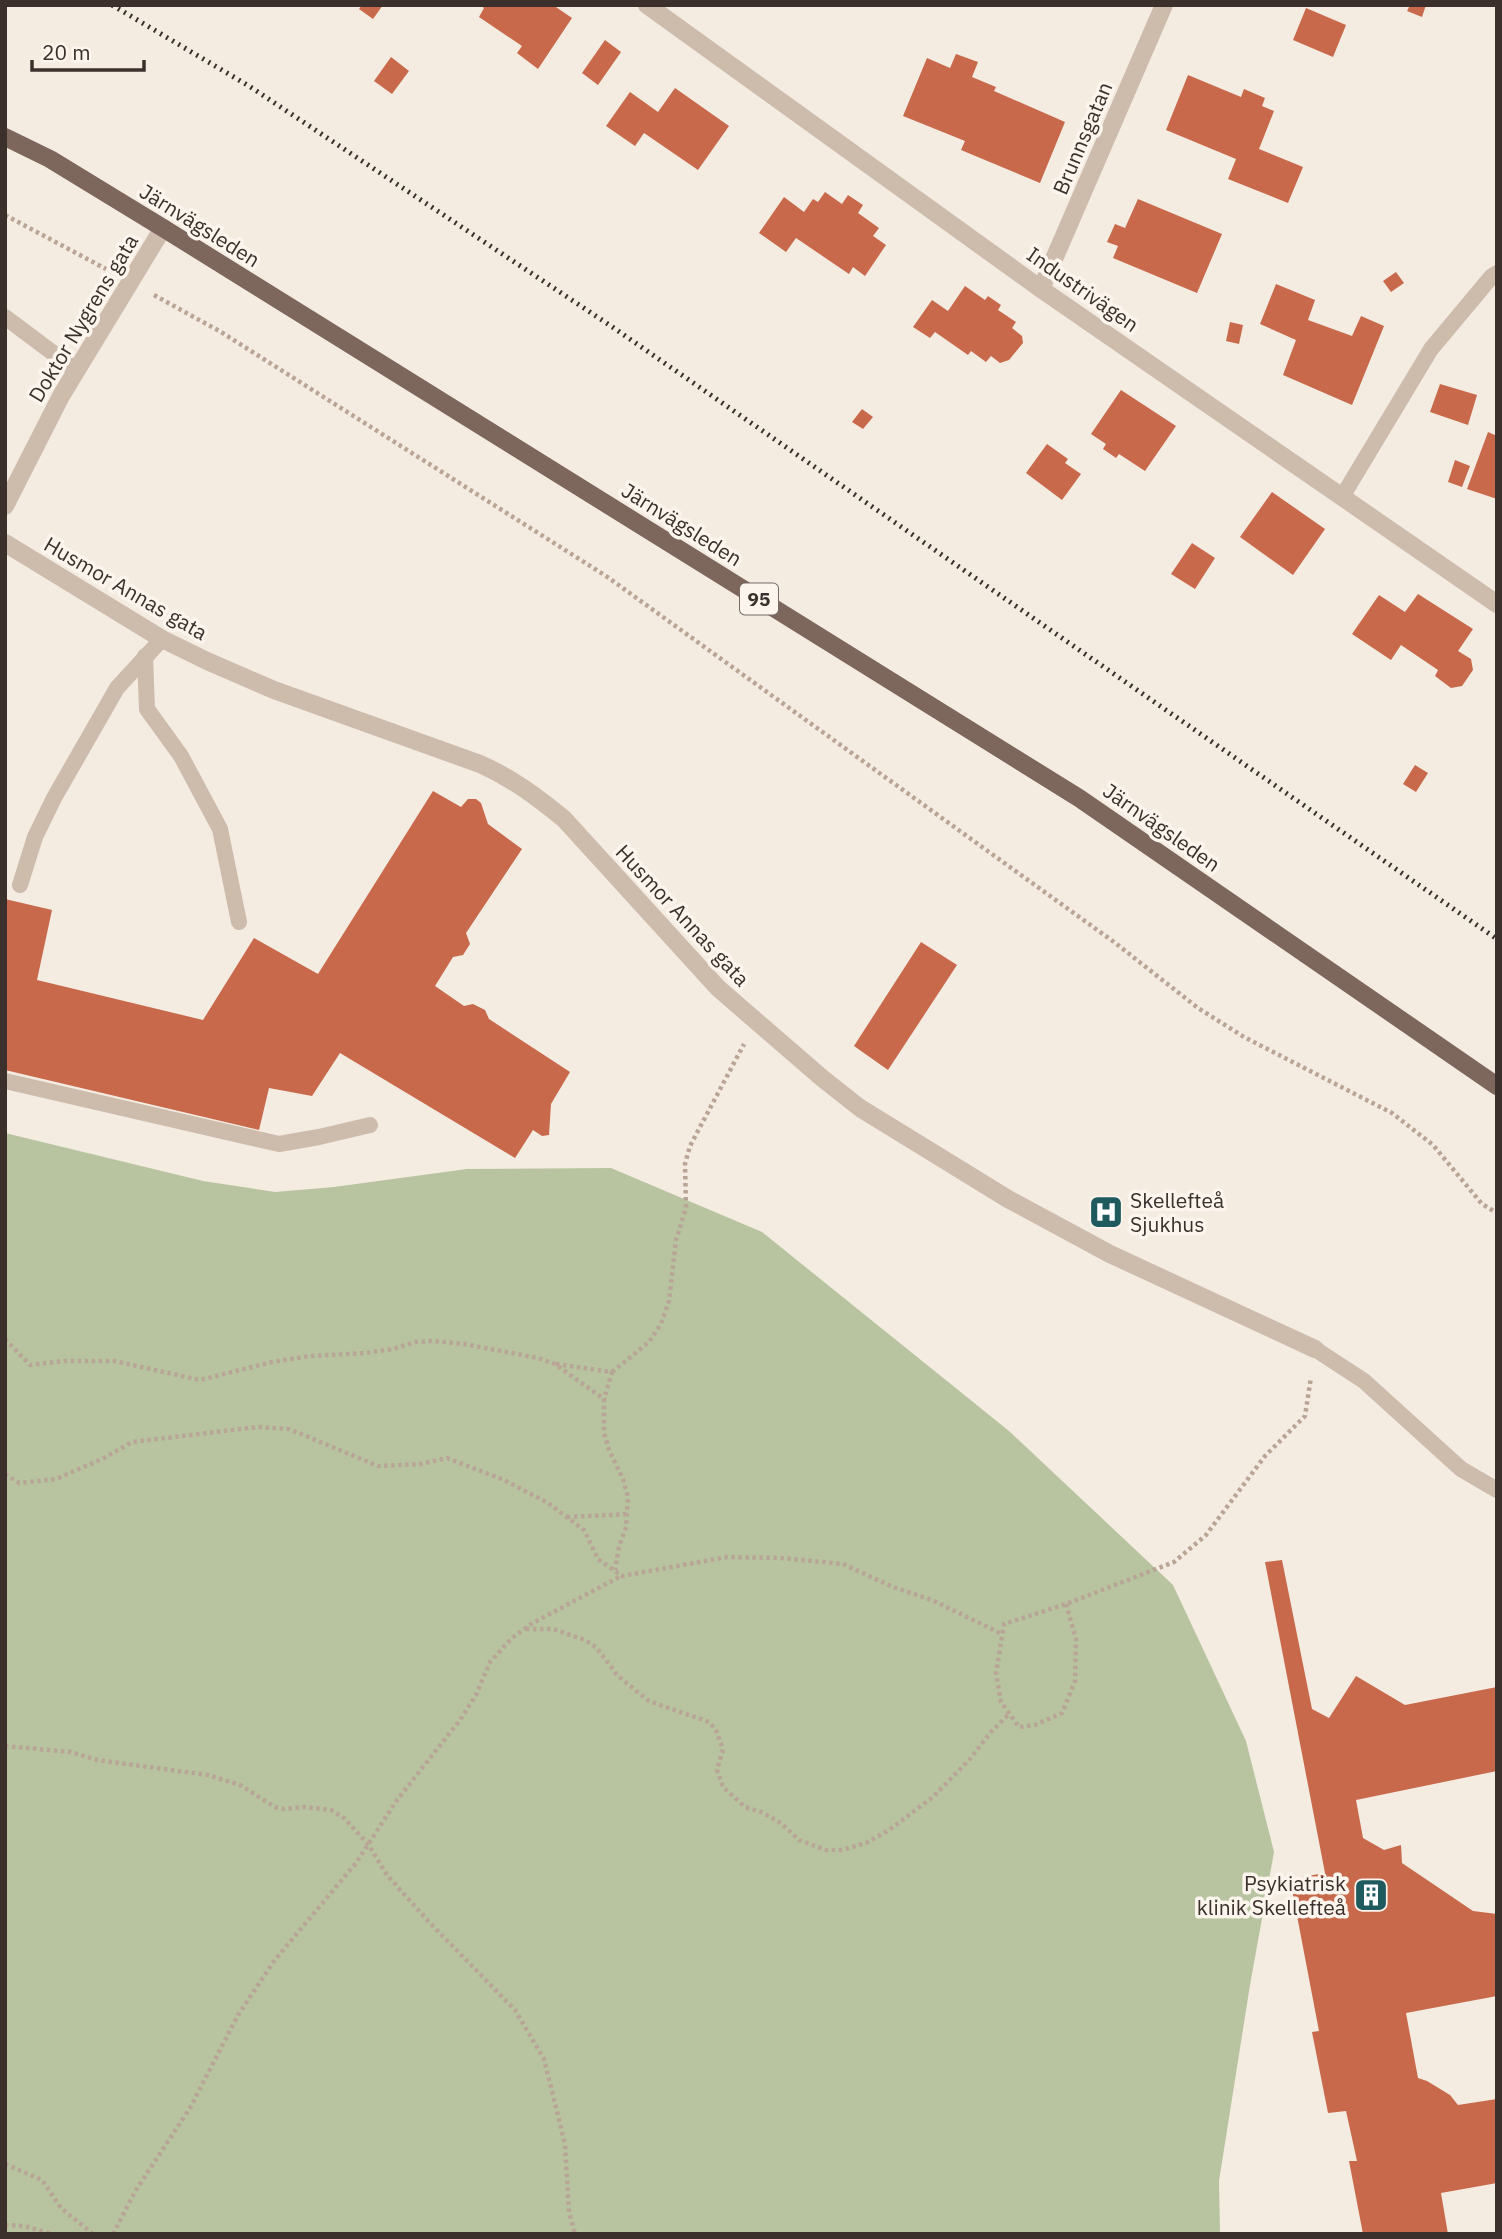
<svg xmlns="http://www.w3.org/2000/svg" width="1502" height="2239" viewBox="0 0 1502 2239" font-family="'IBM Plex Sans',sans-serif">
  <rect width="100%" height="100%" fill="#f4ebe1"/>
  <!-- green -->
  <polygon fill="#b8c4a0" points="5,1133 203,1181 275,1192 334,1187 467,1169 611,1168 762,1232 1009,1431 1173,1585 1246,1741 1274,1852 1250,1985 1219,2181 1220,2234 5,2234"/>
  <!-- building -->
  <g fill="#c8694b">
    <polygon points="362,5 383,5 373,19 359,9"/>
    <polygon points="480,5 553,5 572,18 538,69 517,53 522,46 479,17 484,8"/>
    <polygon points="1410,5 1426,5 1422,17 1407,11"/>
    <polygon points="1306,8 1346,25 1333,57 1293,40"/>
    <polygon points="605,40 621,52 598,85 582,73"/>
    <polygon points="956,54 978,62 972,77 996,87 994,91 1065,122 1040,183 961,150 965,141 903,116 927,58 950,68"/>
    <polygon points="391,57 409,71 392,94 374,81"/>
    <polygon points="1188,75 1241,97 1244,89 1265,98 1262,106 1274,111 1259,149 1303,167 1288,203 1228,179 1236,159 1166,130"/>
    <polygon points="675,88 729,126 698,170 644,133 635,146 606,126 630,92 658,112"/>
    <polygon points="825,192 842,204 848,195 863,205 858,213 879,228 873,236 886,245 865,276 853,267 849,274 796,238 786,252 759,233 784,197 804,212 813,199 818,202"/>
    <polygon points="1138,199 1222,234 1197,293 1113,258 1118,246 1107,242 1115,224 1125,228"/>
    <polygon points="1396,272 1404,283 1391,292 1383,281"/>
    <polygon points="1276,284 1315,300 1308,320 1352,336 1361,316 1384,326 1352,405 1283,375 1296,340 1260,324"/>
    <polygon points="965,286 985,300 988,296 1001,305 998,310 1016,322 1012,328 1022,336 1023,343 1009,360 1000,363 991,356 986,362 971,351 968,355 935,332 930,338 913,327 932,300 948,311"/>
    <polygon points="1230,322 1243,325 1239,344 1226,341"/>
    <polygon points="1440,384 1477,395 1468,425 1430,412"/>
    <polygon points="1121,390 1176,426 1145,471 1119,454 1116,458 1103,449 1106,444 1091,434"/>
    <polygon points="862,409 873,417 863,429 852,422"/>
    <polygon points="1488,432 1497,436 1497,499 1467,489"/>
    <polygon points="1047,444 1068,459 1065,463 1081,474 1062,500 1026,473"/>
    <polygon points="1455,460 1470,466 1462,487 1448,482"/>
    <polygon points="1272,492 1325,529 1293,575 1240,537"/>
    <polygon points="1192,543 1215,558 1195,589 1171,574"/>
    <polygon points="1418,594 1473,629 1458,651 1471,659 1473,670 1462,686 1451,688 1435,676 1438,670 1401,645 1391,660 1352,634 1379,595 1405,612"/>
    <polygon points="1415,765 1428,773 1416,792 1403,784"/>
    <polygon points="433,791 461,807 468,799 476,799 481,803 488,824 522,849 466,933 470,944 463,955 453,957 435,986 464,1006 473,1004 485,1010 489,1019 570,1072 551,1104 549,1135 542,1136 533,1130 515,1158 340,1053 312,1096 269,1088 259,1130 5,1070 5,899 52,910 37,980 203,1020 254,938 318,974"/>
    <polygon points="921,942 957,965 888,1070 854,1046"/>
    <polygon points="1282,1560 1312,1709 1329,1718 1356,1676 1405,1705 1497,1687 1497,1771 1356,1800 1363,1838 1384,1850 1401,1845 1402,1863 1473,1911 1497,1914 1497,1996 1406,2013 1418,2078 1427,2081 1450,2095 1458,2105 1497,2099 1497,2183 1441,2193 1448,2234 1363,2234 1349,2161 1357,2161 1346,2111 1328,2113 1312,2032 1319,2031 1290,1879 1325,1873 1265,1562"/>
  </g>
  <g fill="none" stroke-linecap="round" stroke-linejoin="round">
    <!-- path -->
    <g stroke="#b9a596" stroke-width="4.5" stroke-dasharray="3.5 3.5" stroke-linecap="butt">
      <polyline points="5,215 106,269"/>
      <polyline points="154,295 221,332 606,576 1114,942 1198,1008 1244,1037 1392,1113 1433,1145 1482,1204 1497,1213"/>
      <polyline points="5,1339 30,1365 64,1361 114,1361 200,1380 272,1362 310,1356 366,1353 393,1349 416,1342 434,1341 464,1344 538,1358 555,1364 604,1399 604,1433 609,1450 623,1479 628,1497 626,1527 619,1547 615,1570"/>
      <polyline points="556,1364 612,1372 604,1399"/>
      <polyline points="612,1372 649,1342 661,1324 669,1301 676,1240 686,1208 685,1164 690,1146 744,1044"/>
      <polyline points="5,1474 19,1483 56,1479 104,1458 132,1442 257,1427 289,1429 378,1466 421,1464 447,1458 504,1480 548,1503 584,1530 598,1559 622,1576 727,1557 781,1558 843,1564 893,1587 932,1600 1002,1634"/>
      <polyline points="567,1517 628,1514"/>
      <polyline points="1066,1604 1076,1639 1075,1681 1062,1713 1035,1725 1019,1727 1001,1702 996,1673 1004,1624 1066,1604 1174,1562 1206,1535 1265,1456 1305,1416 1311,1377"/>
      <polyline points="526,1629 553,1629 585,1640 596,1647 618,1676 649,1701 709,1722 716,1730 723,1749 717,1770 723,1787 745,1807 761,1812 781,1823 799,1840 826,1850 842,1850 866,1843 889,1830 933,1797 970,1759 990,1733 1009,1714"/>
      <polyline points="5,1746 71,1752 97,1760 208,1775 240,1785 275,1807 284,1809 305,1807 331,1810 344,1818 368,1844 387,1875 430,1923 515,2010 544,2059 565,2144 569,2212 575,2234"/>
      <polyline points="5,2164 42,2180 61,2208 93,2234"/>
      <polyline points="5,2225 24,2226 52,2234"/>
      <polyline points="113,2234 136,2190 190,2108 238,2015 274,1961 356,1863 397,1800 460,1720 476,1695 490,1662 512,1638 531,1624 621,1576"/>
    </g>
    <!-- lane -->
    <g stroke="#cdbbac" stroke-width="16">
      <polyline points="5,317 77,371"/>
      <polyline points="1342,497 1431,349 1492,276 1497,273"/>
      <polyline points="145,656 147,709 181,756 220,829 239,922"/>
      <polyline points="20,885 35,837 54,798 117,688 162,639"/>
      <polyline points="5,1081 279,1144 319,1137 370,1125"/>
      <polyline points="1315,1349 1364,1381 1461,1469 1497,1490"/>
    </g>
    <!-- street -->
    <g stroke="#cdbbac" stroke-width="18">
      <polyline points="647,5 1041,289 1497,604"/>
      <polyline points="1041,289 1164,5"/>
      <polyline points="5,506 61,396 163,228"/>
      <path d="M5,543l157,96 45,22 67,29 206,74c32,14 57,33 84,55l154,169 104,90 38,30 148,91 102,55 205,95"/>
    </g>
    <!-- primary -->
    <polyline stroke="#7d675c" stroke-width="18" points="5,137 50,159 163,228 1079,798 1497,1086"/>
    <!-- rail -->
    <polyline stroke="#3b302b" stroke-width="5" stroke-dasharray="2 5" stroke-linecap="butt" points="112,5 249,86 611,326 1497,939"/>
  </g>
  <!-- icons -->
  <defs>
    <g id="hospital-square" transform="scale(1.75)"><rect x="-9" y="-9" width="18" height="18" rx="4" fill="#1f5a5e" stroke="#fbf5ee"/><path d="M-5-5h3v3.5h4V-5h3V5h-3V1.5h-4V5h-3Z" fill="#fff"/></g>
    <g id="building-square" transform="scale(1.75)"><rect x="-9" y="-9" width="18" height="18" rx="4" fill="#1f5a5e" stroke="#fbf5ee"/><path d="M-4-6H4V6H1V3H-1V6H-4ZM-2.5-4.3h1.7v1.8h-1.7ZM.8-4.3h1.7v1.8H.8ZM-2.5-1h1.7V.8h-1.7ZM.8-1h1.7V.8H.8Z" fill="#fff"/></g>
  </defs>
  <g fill-rule="evenodd">
    <use href="#hospital-square" x="1106" y="1212"/>
    <use href="#building-square" x="1371" y="1895"/>
  </g>
  <g text-anchor="middle" dominant-baseline="central" stroke-width="7" stroke-linejoin="round" paint-order="stroke">
    <!-- shield labels -->
    <rect fill="#fbf5ee" stroke="#756b66" stroke-width="2" x="740" y="583.5" width="38" height="31" rx="5"/>
    <g font-size="19" font-weight="bold" fill="#3b302b">
      <text x="759" y="599">95</text>
    </g>
    <!-- street labels -->
    <g font-size="21" fill="#3b302b" stroke="#fbf5ee">
      <text transform="translate(1082 138) rotate(-67)">Brunnsgatan</text>
      <text transform="translate(200 225) rotate(32)">Järnvägsleden</text>
      <text transform="translate(1083 289) rotate(35)">Industrivägen</text>
      <text transform="translate(83 318) rotate(-59)">Doktor Nygrens gata</text>
      <text transform="translate(682 524) rotate(32)">Järnvägsleden</text>
      <text transform="translate(126 588) rotate(30)">Husmor Annas gata</text>
      <text transform="translate(1162 827) rotate(35)">Järnvägsleden</text>
      <text transform="translate(683 915) rotate(47)">Husmor Annas gata</text>
    </g>
    <!-- poi labels -->
    <g font-size="21" fill="#3b302b" stroke="#fbf5ee" text-anchor="start">
      <text x="1130" y="1200">Skellefteå<tspan x="1130" dy="24">Sjukhus</tspan></text>
      <text x="1346" y="1883" text-anchor="end">Psykiatrisk<tspan x="1346" dy="24">klinik Skellefteå</tspan></text>
    </g>
  </g>
  <!-- border -->
  <rect width="1502" height="2239" fill="none" stroke="#3b302b" stroke-width="14"/>
  <!-- scale -->
  <path d="M32 60v10h112v-10" fill="none" stroke="#3b302b" stroke-width="3.5"/>
  <text x="42" y="60" font-size="21" fill="#3b302b" stroke="#fbf5ee" stroke-width="5" paint-order="stroke">20 m</text>
</svg>
